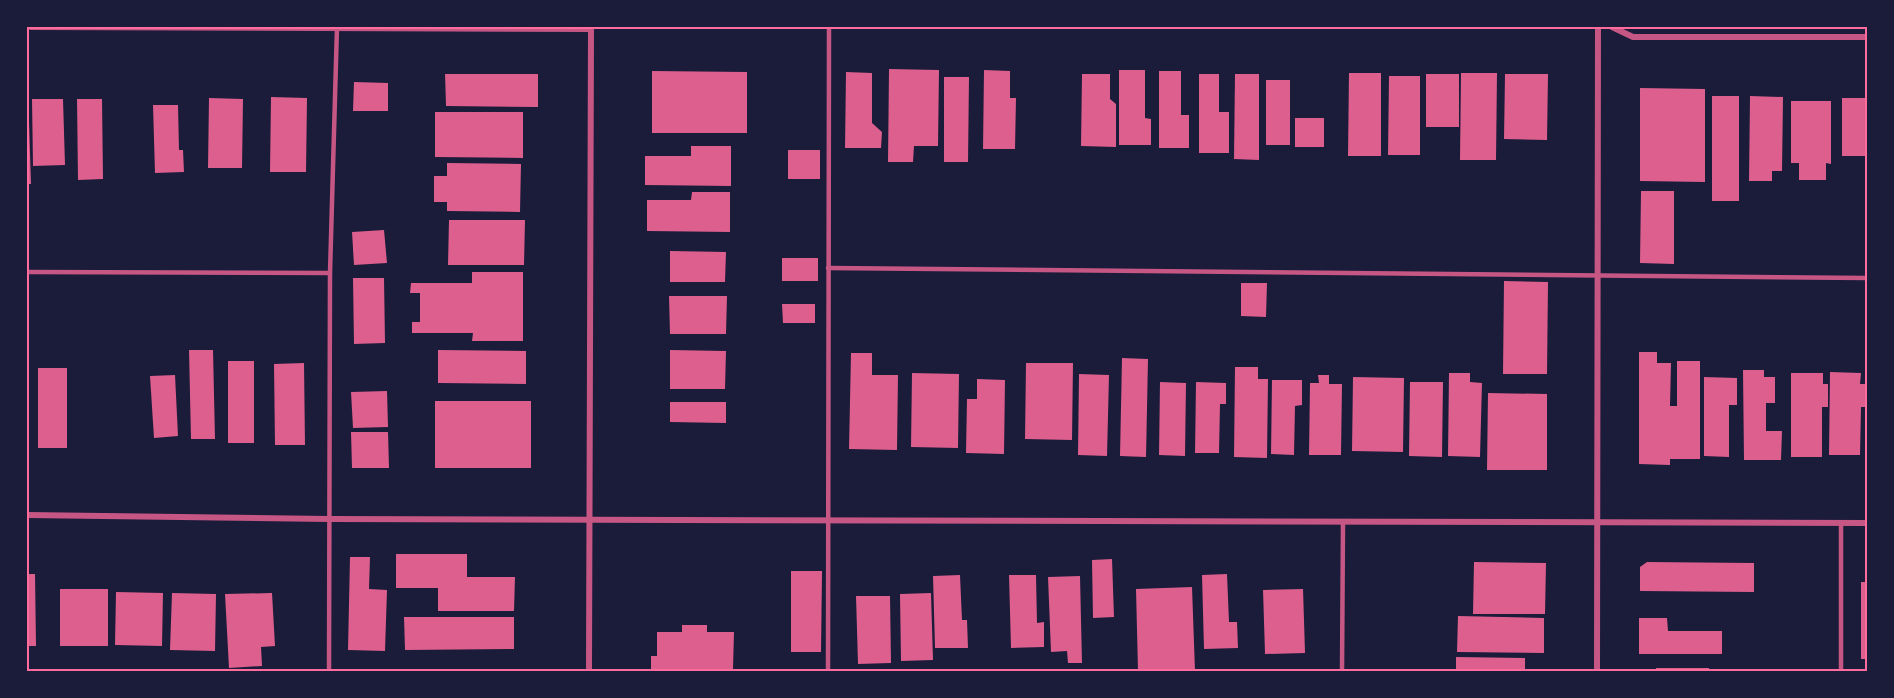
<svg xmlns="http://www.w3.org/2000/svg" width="1894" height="698" viewBox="0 0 1894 698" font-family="Cabin,sans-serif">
  <rect width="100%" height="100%" fill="#1b1b3a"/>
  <!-- building -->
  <g fill="#dd5f8e">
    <polygon points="889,69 939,70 938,146 914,146 913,162 888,162"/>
    <polygon points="984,70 1010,71 1010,98 1016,98 1015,149 983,149"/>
    <polygon points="1119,70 1145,70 1145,118 1151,119 1151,145 1119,145"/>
    <polygon points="652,71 747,72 747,133 652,133"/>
    <polygon points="1159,71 1181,71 1181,115 1189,115 1189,148 1159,148"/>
    <polygon points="846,72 872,73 872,123 882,132 881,148 845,148"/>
    <polygon points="1349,73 1381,73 1381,156 1348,156"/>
    <polygon points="1461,73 1497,73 1496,160 1460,160"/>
    <polygon points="445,74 538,74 538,107 446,106"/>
    <polygon points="1082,74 1110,74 1110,99 1116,104 1116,147 1081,146"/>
    <polygon points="1199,74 1219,74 1219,112 1229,112 1229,153 1199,153"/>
    <polygon points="1235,74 1259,74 1259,160 1234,159"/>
    <rect x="1426" y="74" width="33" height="53"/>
    <polygon points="1505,74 1548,74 1547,140 1504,139"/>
    <polygon points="1389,76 1420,76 1420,155 1388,155"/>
    <polygon points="944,77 969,77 968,162 944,162"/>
    <rect x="1266" y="80" width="24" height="65"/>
    <polygon points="354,82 388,83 388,111 353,111"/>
    <polygon points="1640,88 1705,89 1705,182 1640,181"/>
    <rect x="1712" y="96" width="27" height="105"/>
    <polygon points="1750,96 1783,97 1782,171 1772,171 1772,181 1749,181"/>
    <polygon points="271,97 307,98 306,172 270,172"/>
    <polygon points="209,98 243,99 242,168 208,168"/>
    <rect x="1842" y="98" width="25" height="58"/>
    <polygon points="32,99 63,99 65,165 33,166"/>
    <polygon points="77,99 102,99 103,179 78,180"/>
    <polygon points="1791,101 1831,101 1831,164 1826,163 1826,180 1799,180 1799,163 1791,163"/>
    <polygon points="153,105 178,105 179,150 183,150 184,172 155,173"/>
    <polygon points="435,112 523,112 523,158 435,157"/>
    <rect x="1295" y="118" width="29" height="29"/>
    <polygon points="27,122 29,122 31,184 27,184"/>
    <polygon points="691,146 731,146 731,186 645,185 645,156 691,156"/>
    <rect x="788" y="150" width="32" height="29"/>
    <polygon points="447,163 521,164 520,212 447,211 447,202 434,202 434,176 447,176"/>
    <polygon points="1641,191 1674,191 1674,264 1640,263"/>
    <polygon points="692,192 730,192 730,232 647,231 647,200 691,200"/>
    <polygon points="449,220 525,220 524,265 448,265"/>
    <polygon points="384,230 387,263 354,265 352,232"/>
    <polygon points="670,251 726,252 725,282 670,282"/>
    <rect x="782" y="258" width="36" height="23"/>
    <polygon points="472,272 523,272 523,341 472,341 473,333 412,333 412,322 420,322 420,293 410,293 411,283 472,283"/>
    <polygon points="353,278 384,278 385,343 354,344"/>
    <polygon points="1504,281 1548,282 1547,374 1503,374"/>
    <polygon points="1241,283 1267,283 1266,317 1241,316"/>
    <polygon points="669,296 727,296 726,334 670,334"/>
    <polygon points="782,304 815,304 815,323 783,323"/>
    <polygon points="189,350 213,350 215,439 191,439"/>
    <polygon points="438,350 526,351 526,384 438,383"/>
    <polygon points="670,350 726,351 725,389 670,389"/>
    <polygon points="1639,352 1657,352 1657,363 1671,363 1670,406 1677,406 1677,361 1700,361 1700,459 1670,459 1670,465 1639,464"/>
    <polygon points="851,353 872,353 872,375 898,375 897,450 849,449"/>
    <polygon points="1122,358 1148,359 1146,457 1120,456"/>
    <rect x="228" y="361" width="26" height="82"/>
    <polygon points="304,363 305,445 275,445 274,364"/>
    <polygon points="1026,363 1073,363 1072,440 1025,439"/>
    <polygon points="1235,367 1258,367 1258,379 1268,379 1267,458 1234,457"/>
    <rect x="38" y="368" width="29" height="80"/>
    <polygon points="1743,370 1764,370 1764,377 1775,377 1775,403 1766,403 1766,431 1782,431 1781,460 1744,460"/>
    <polygon points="1830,372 1861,373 1860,384 1867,384 1866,407 1861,407 1860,455 1829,455"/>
    <polygon points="912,373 959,374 958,448 911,447"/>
    <polygon points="1449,373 1470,373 1470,382 1482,383 1480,457 1448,456"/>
    <polygon points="1791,373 1823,373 1823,384 1828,384 1828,407 1822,407 1822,457 1791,457"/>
    <polygon points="1079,374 1109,375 1107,456 1078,455"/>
    <polygon points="175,375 178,436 154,438 150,376"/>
    <polygon points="1318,375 1329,375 1329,384 1342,384 1341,455 1309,455 1310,383 1319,383"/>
    <polygon points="1353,377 1404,378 1403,452 1352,451"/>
    <polygon points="1704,377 1737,378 1737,405 1729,405 1729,457 1704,456"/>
    <polygon points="977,379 1005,380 1004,454 966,453 967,399 977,399"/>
    <polygon points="1272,380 1302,380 1302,405 1295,406 1294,455 1271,454"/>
    <polygon points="1160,382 1186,383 1185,456 1159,455"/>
    <polygon points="1196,382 1226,383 1226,404 1220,404 1219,453 1195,453"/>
    <polygon points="1410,382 1443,382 1442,457 1409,456"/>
    <polygon points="387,391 388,427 353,428 351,392"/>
    <polygon points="1488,393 1547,394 1547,470 1487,470"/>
    <rect x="435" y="401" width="96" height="67"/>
    <polygon points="670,402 726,402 726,423 670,422"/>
    <polygon points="351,432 388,432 389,468 352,468"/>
    <polygon points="396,554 467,554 467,577 515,577 514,611 438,611 438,588 396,588"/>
    <polygon points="350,557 370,557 369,589 387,590 385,651 348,650"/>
    <polygon points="1112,559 1114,617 1093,618 1092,560"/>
    <polygon points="1474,562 1546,563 1545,614 1473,614"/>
    <polygon points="1647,562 1754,563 1754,592 1640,591 1640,567"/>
    <polygon points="791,571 822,571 821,652 791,652"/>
    <polygon points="27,574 35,574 36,646 27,646"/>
    <polygon points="1227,574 1229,622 1237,622 1238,648 1204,649 1202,575"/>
    <polygon points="960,575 962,620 967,620 968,648 935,648 933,576"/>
    <polygon points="1009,575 1036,575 1037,623 1044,622 1044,647 1011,648"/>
    <polygon points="1080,576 1082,663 1068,663 1067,651 1051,652 1048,577"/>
    <rect x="1861" y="582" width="6" height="77"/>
    <polygon points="1192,587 1195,671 1138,671 1136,589"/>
    <rect x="60" y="589" width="48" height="57"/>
    <polygon points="1303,589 1305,653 1265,654 1263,590"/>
    <polygon points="116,592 163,593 162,646 115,645"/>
    <polygon points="172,593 216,594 215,651 170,650"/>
    <polygon points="272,593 275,646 261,647 262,666 229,668 225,594"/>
    <polygon points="931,593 933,660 901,661 900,594"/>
    <polygon points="856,596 890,596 891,663 858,664"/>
    <polygon points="1458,616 1544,618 1544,653 1457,652"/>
    <polygon points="404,617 514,617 514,649 405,650"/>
    <polygon points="1639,618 1667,618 1668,631 1722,631 1722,654 1639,654"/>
    <polygon points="682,625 707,625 707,632 734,632 733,669 666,669 666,671 651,671 651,656 657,656 657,632 682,632"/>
    <polygon points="1456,657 1525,658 1525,671 1456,671"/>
    <rect x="1656" y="668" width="53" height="3"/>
  </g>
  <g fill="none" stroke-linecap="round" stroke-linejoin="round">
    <!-- service -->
    <g stroke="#c65784" stroke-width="4.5">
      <polyline points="828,268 1867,278"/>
      <polyline points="27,272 330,273"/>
      <polyline points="1841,523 1841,671"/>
      <polyline points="329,671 330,273 337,27"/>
      <polyline points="828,671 829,27"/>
      <polyline points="1342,671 1343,522"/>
    </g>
    <!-- minor -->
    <g stroke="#c65784" stroke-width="6">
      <polyline points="31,27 591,29"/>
      <polyline points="1612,27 1633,37 1867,37"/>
      <polyline points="27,515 329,519 1867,523"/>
      <polyline points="589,671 591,27"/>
      <polyline points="1597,671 1598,27"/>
    </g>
  </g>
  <!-- border -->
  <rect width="1894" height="698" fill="none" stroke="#1b1b3a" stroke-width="57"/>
  <rect x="28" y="28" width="1838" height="642" fill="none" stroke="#ff6b9d" stroke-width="2"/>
</svg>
